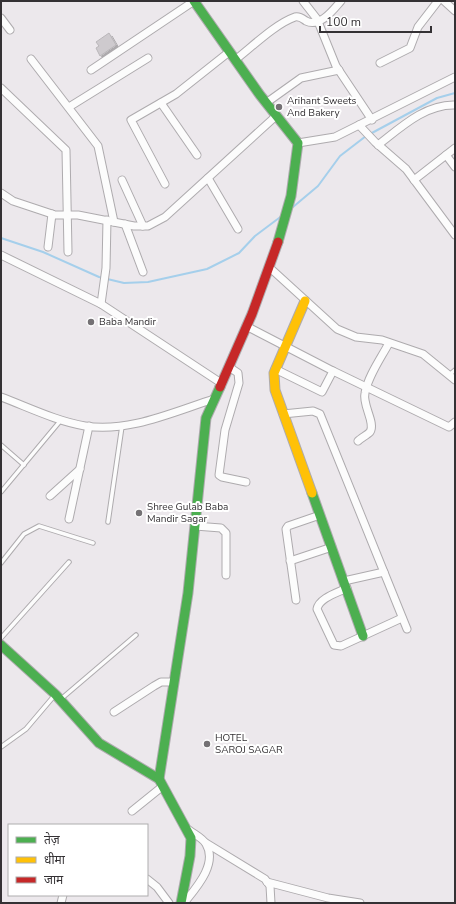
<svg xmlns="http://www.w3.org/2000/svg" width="456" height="904" viewBox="0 0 456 904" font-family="'Nunito Sans','Noto Sans Devanagari',sans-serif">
  <defs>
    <filter id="shadow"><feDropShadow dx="3" dy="3" stdDeviation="0" flood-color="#0004"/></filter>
  </defs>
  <rect width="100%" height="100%" fill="#ece8ec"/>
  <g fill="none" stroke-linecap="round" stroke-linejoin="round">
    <!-- stream -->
    <g stroke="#a5cfeb" stroke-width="2">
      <polyline points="370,134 437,98 455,93"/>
      <polyline points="293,207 318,186 340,156 366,136"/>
      <polyline points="1,238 43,252 99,277 124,283 148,282 207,269 239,253 255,236 283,215"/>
    </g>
  </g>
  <!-- building -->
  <polygon fill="#cecace" stroke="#b9b6b9" filter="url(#shadow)" points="109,33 116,45 100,56 96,48 99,46 96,42"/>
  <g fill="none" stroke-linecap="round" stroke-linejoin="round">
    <!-- lane casing -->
    <g stroke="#aeabae" stroke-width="5.5">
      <g id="lane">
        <polyline points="449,375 455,370"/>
        <polyline points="1,445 24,465"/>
        <polyline points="1,492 61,420"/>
        <polyline points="108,522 122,426"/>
        <polyline points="1,563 24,534 39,526 93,543"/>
        <polyline points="1,638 69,562"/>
        <polyline points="61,699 136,635"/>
        <polyline points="1,747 26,729 54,696"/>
      </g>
    </g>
    <!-- street casing -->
    <g stroke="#aeabae" stroke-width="9">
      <g id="street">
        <polyline points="303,1 317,19 336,66 372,120"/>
        <polyline points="444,1 455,11"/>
        <polyline points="1,18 10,30"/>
        <polyline points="31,59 98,146 114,222"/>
        <path d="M235,60c17,-13 40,-36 60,-43 5,-1 8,2 11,4 14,7 27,-11 35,-20"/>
        <polyline points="380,63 410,48 418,27 438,1"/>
        <polyline points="91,70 194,1"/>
        <polyline points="1,88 66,150 68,252"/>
        <polyline points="161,103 197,155"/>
        <polyline points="266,103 301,78 339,70"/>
        <polyline points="69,107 148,58"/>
        <polyline points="359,125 375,142 406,169 455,235"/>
        <polyline points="298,143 335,137 455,77"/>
        <path d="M378,145c22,-17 47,-41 77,-40"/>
        <polyline points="446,155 455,167"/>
        <polyline points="208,178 238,229"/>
        <polyline points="122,180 143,226"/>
        <polyline points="414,180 455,148"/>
        <polyline points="165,184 131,120 176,94 229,52"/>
        <polyline points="1,193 13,201 55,215 78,215 134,226 148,226 165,217 276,116"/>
        <polyline points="125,224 143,272"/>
        <polyline points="48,247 52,214"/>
        <polyline points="1,255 101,304 221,383"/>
        <polyline points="269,267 337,329 356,337 382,340 423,354 455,380"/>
        <polyline points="101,304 106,268 107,220"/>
        <polyline points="246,326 333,371"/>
        <polyline points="229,367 238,373 239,383 225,430 219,475 222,477 246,482"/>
        <polyline points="275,369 322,392 333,371 449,427 455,422"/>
        <path d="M1,397c27,10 55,24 84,29 43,7 88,-14 129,-27"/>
        <polyline points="283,414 313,411 320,414 407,629"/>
        <path d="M358,441c3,-3 9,-6 12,-9 6,-9 -8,-27 -5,-39 3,-17 16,-35 24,-50"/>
        <polyline points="50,496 80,469"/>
        <polyline points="69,519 89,426"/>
        <polyline points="195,526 221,528 226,533 226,575"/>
        <polyline points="290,561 332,547"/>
        <polyline points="344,581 384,572"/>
        <path d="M347,588c-10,5 -28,10 -30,21l17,36 7,1 61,-28"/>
        <polyline points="296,600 286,529 288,526 320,515"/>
        <polyline points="114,712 154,686 161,682 174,682"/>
        <polyline points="132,811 163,786"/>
        <polyline points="206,843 265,879 270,886 271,903"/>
        <polyline points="147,879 157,887 169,903"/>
        <polyline points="267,882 328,898 360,903"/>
        <polyline points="61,903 63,895"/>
        <path d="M184,903c12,-15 34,-39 22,-59 -3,-6 -12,-10 -17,-14"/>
      </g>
    </g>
    <!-- fast casing -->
    <g stroke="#aeabae" stroke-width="11">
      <g id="fast">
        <polyline points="194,1 260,95 298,143 291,196 278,242"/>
        <polyline points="312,493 363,636"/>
        <polyline points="1,645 55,694 99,743 159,779 191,838 190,856 181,903"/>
        <polyline points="159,779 188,593 206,418 220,387"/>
      </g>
    </g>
    <!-- slow casing -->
    <g stroke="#aeabae" stroke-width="11">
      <polyline id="slow" points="305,301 274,373 275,390 312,493"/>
    </g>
    <!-- jam casing -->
    <g stroke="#aeabae" stroke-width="11">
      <polyline id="jam" points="220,387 252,314 278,242"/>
    </g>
    <!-- lane -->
    <use href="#lane" stroke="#fcfcfc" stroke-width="3.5"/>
    <!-- street -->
    <use href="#street" stroke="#fcfcfc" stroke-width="7"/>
    <!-- fast -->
    <use href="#fast" stroke="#4caf50" stroke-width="9"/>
    <!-- slow -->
    <use href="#slow" stroke="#ffc107" stroke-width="9"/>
    <!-- jam -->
    <use href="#jam" stroke="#c62828" stroke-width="9"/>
  </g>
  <!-- markers -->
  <g fill="#747174" stroke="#fff" stroke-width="1.5">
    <circle cx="279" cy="107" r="4"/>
    <circle cx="91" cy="322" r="4"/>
    <circle cx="139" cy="513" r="4"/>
    <circle cx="207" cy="744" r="4"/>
  </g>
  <g text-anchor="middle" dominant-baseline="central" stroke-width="4" stroke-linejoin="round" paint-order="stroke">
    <!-- poi labels -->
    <g font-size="10" fill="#343134" stroke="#fff" text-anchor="start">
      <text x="287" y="101">Arihant Sweets<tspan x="287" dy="12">And Bakery</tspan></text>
      <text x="99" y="322">Baba Mandir</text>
      <text x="147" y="507">Shree Gulab Baba<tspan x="147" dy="12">Mandir Sagar</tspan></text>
      <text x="215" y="738">HOTEL<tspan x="215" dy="12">SAROJ SAGAR</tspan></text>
    </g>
  </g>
  <!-- border -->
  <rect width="456" height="904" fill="none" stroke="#343134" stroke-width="4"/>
  <!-- legend -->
  <rect x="8" y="824" width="140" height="72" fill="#ffffff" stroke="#aeadae"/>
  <rect x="16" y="837" width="20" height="6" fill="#4caf50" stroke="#aeadae"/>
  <text x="44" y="844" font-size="12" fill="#343134">तेज़</text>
  <rect x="16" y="857" width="20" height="6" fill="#ffc107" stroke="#aeadae"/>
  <text x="44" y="864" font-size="12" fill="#343134">धीमा</text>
  <rect x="16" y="877" width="20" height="6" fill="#c62828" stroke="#aeadae"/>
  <text x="44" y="884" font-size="12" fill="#343134">जाम</text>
  <!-- scale -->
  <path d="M320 26v6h111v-6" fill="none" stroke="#343134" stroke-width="2"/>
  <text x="326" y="26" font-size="12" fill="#343134" stroke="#ffffff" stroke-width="3" paint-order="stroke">100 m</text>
</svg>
